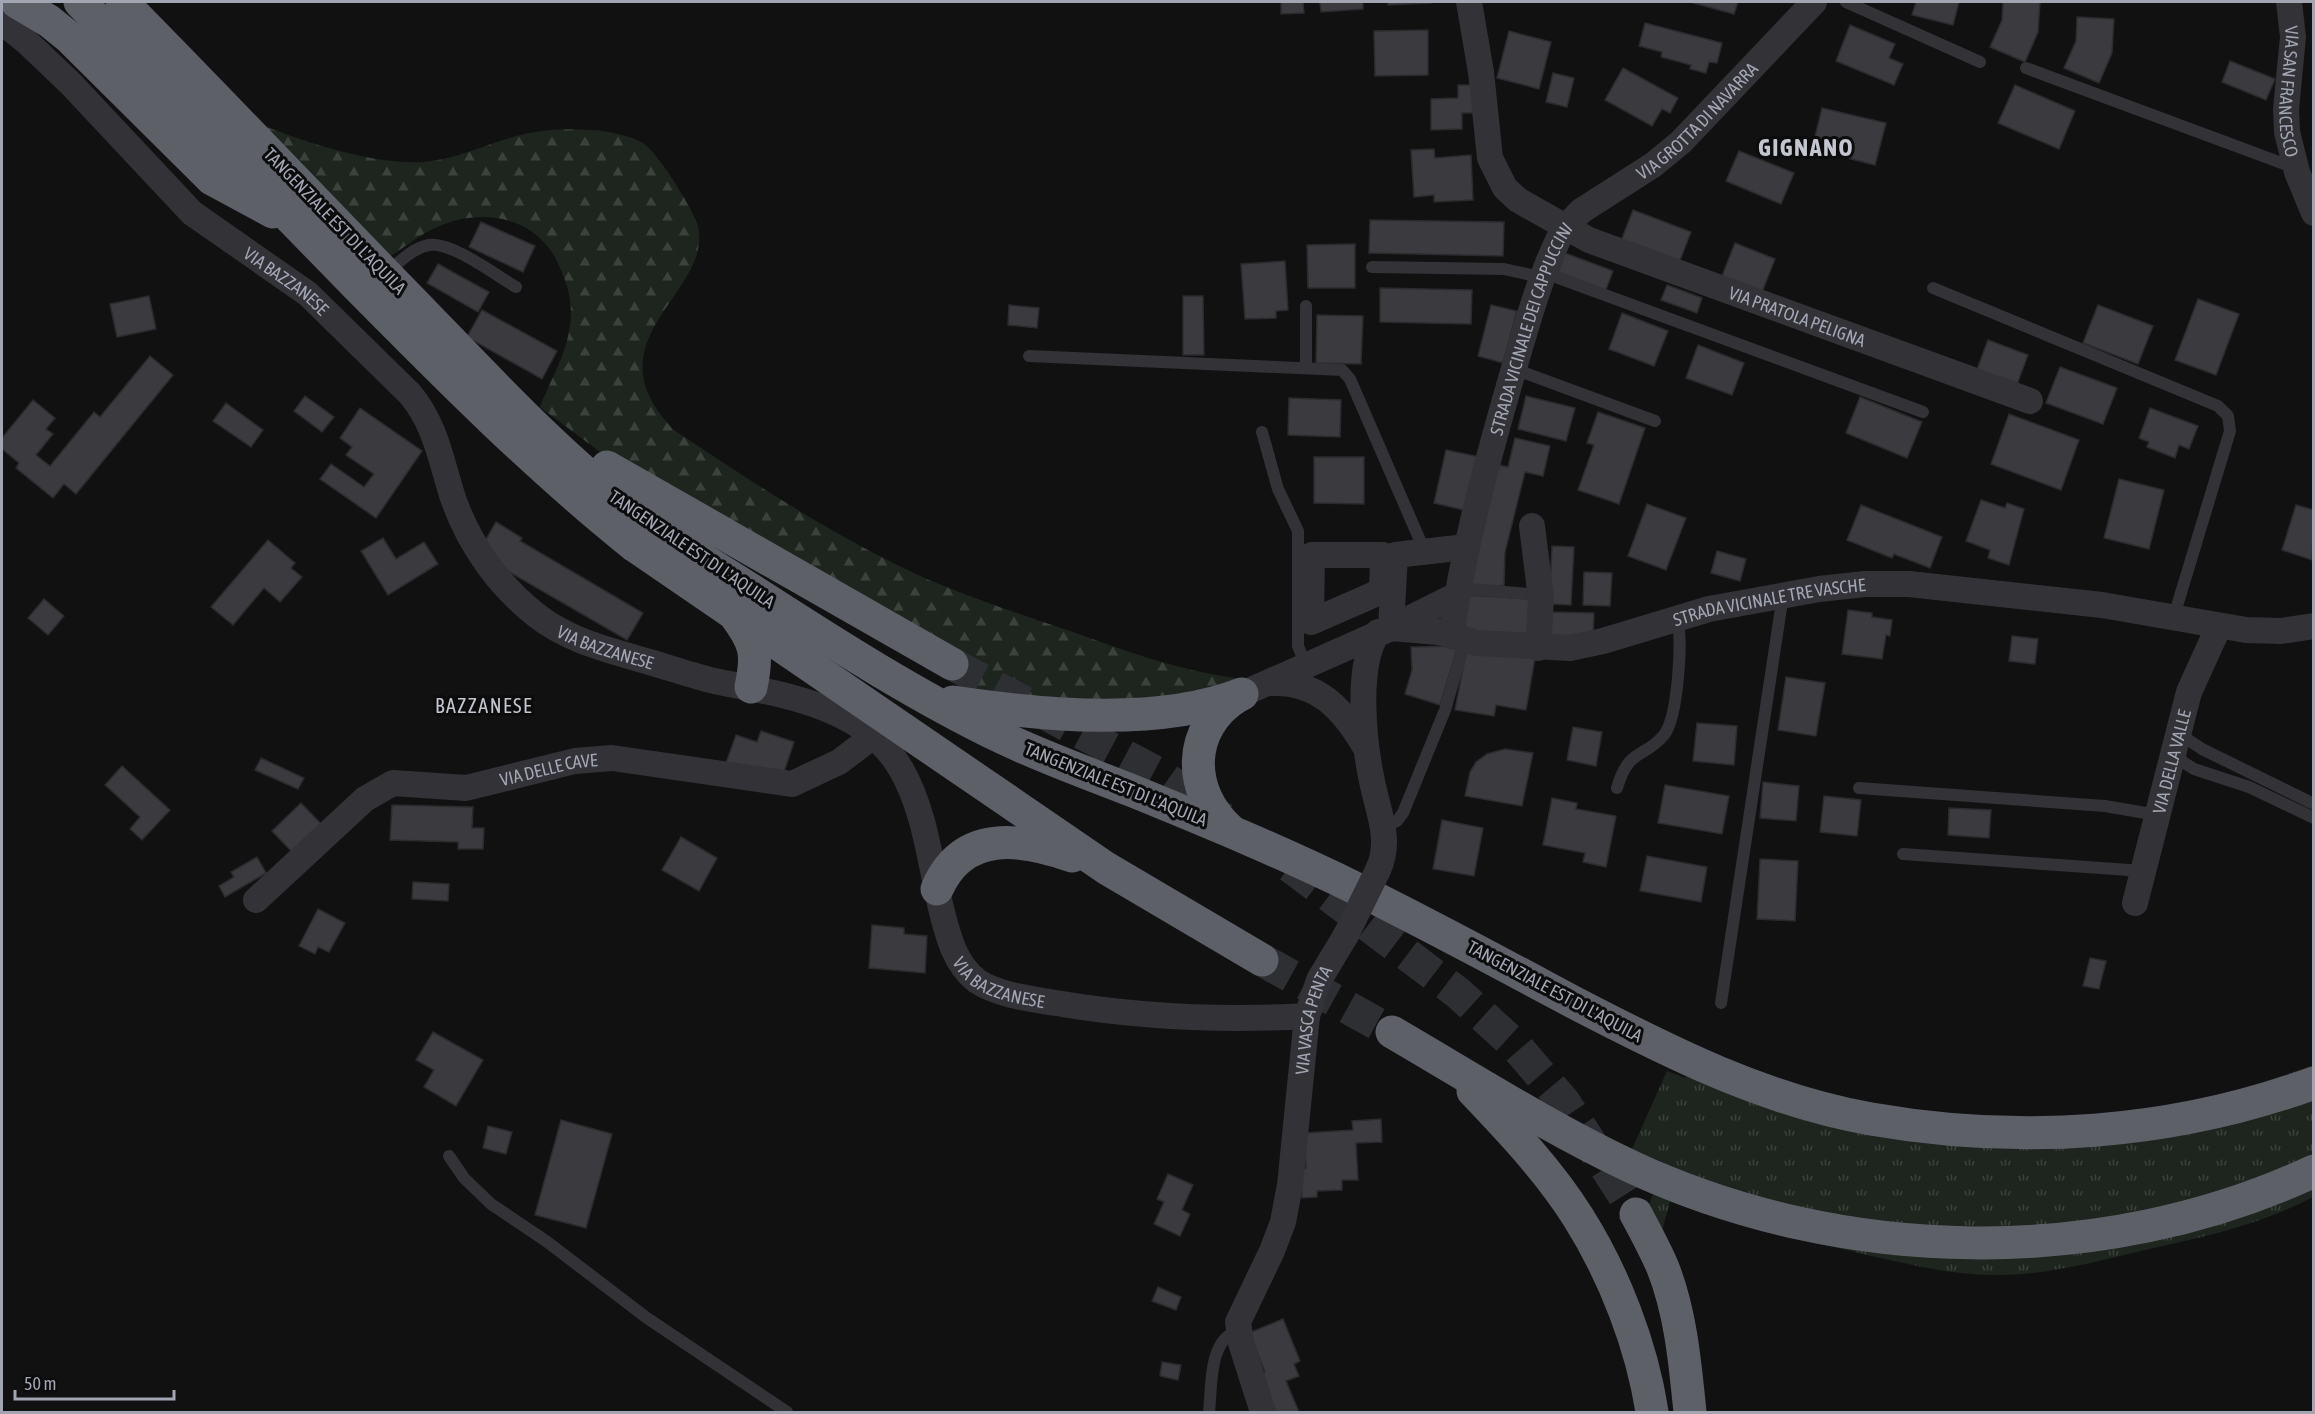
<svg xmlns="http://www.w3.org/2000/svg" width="2315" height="1414" viewBox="0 0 2315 1414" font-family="'Asap Condensed',sans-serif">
  <defs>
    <pattern id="grass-tufts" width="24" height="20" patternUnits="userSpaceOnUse" patternTransform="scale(1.5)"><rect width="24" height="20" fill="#1d251e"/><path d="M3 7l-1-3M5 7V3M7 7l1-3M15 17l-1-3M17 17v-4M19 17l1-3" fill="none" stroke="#3b423c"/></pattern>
    <pattern id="forest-firs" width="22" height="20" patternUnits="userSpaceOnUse" patternTransform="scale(1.5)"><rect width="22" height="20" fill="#1d251e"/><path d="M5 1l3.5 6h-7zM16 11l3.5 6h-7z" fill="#3b423c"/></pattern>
  </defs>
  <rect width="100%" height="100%" fill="#111112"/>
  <!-- grass -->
  <path fill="url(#grass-tufts)" d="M1699,1048c54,21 107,42 163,55 32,8 67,10 99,12 127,9 234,-6 352,-50v132c-49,26 -105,39 -159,51 -53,12 -107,28 -161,27 -43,0 -84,-11 -126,-20 -67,-16 -132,-32 -197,-53l-9,32 -13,-27 17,-44 -33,-14 35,-78 18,7z"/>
  <!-- forest -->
  <path fill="url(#forest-firs)" d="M257,123c47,19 116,42 167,39 37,-3 70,-22 105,-29 31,-6 84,-6 112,9 15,7 50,64 56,81 21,69 -113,114 -23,207 72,48 143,95 221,134 56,28 119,48 178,68 56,20 110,40 170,47l-60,23 -201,-7 -38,-17 -324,-211 -80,-60c10,-26 27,-54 30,-82 4,-24 -4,-45 -14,-66 -24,-45 -78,-51 -121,-31 -16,7 -31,20 -46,29z"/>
  <!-- building -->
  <g fill="#3b3b3f" stroke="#2b2b2e" stroke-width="1.5">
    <polygon points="1281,2 1303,2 1304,13 1281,14"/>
    <polygon points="1320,2 1363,2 1363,9 1321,12"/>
    <polygon points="1388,2 1431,2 1431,3 1388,5"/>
    <polygon points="1690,2 1738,2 1734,14"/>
    <polygon points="1916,2 1959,2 1953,25 1912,15"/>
    <polygon points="2003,2 2040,2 2038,32 2025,62 1990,47 2002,20"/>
    <polygon points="2077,17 2114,19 2112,53 2099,83 2064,68 2076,41"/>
    <polygon points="1645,23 1722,43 1717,63 1709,62 1706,73 1690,69 1691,65 1661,57 1662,52 1639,46"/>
    <polygon points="1850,25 1895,44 1889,58 1903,64 1894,85 1836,61"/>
    <polygon points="1428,30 1428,75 1375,76 1374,31"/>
    <polygon points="1509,31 1551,42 1539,89 1497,78"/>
    <polygon points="2230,61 2275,79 2266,100 2222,82"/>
    <polygon points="1623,68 1678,98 1670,113 1662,109 1652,126 1605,100"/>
    <polygon points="1553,73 1574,78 1567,107 1546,102"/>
    <polygon points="1458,85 1475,85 1476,113 1462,113 1462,129 1431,130 1431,99 1458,98"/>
    <polygon points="2015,85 2075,111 2059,149 1998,123"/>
    <polygon points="1822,108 1886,123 1875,165 1812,149"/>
    <polygon points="1434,149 1435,158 1471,155 1473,200 1434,202 1434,195 1414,197 1411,150"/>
    <polygon points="1739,151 1794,173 1781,204 1726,181"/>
    <polygon points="1633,210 1691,232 1677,268 1619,246"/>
    <polygon points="1370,220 1504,222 1503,256 1369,253"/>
    <polygon points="481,222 535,246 523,272 469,247"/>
    <polygon points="1735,243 1775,259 1762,292 1722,276"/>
    <polygon points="1355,244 1355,288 1308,288 1307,245"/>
    <polygon points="1565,253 1613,271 1605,292 1557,274"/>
    <polygon points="1285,261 1288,310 1276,311 1276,318 1245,319 1241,264"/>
    <polygon points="438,264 489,292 478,312 427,283"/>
    <polygon points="1667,285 1702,298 1697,313 1661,300"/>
    <polygon points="1380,288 1472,290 1471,324 1380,322"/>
    <polygon points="149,296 156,329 117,337 110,304"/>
    <polygon points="1183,296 1203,296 1204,355 1183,355"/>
    <polygon points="2198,299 2239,314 2216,375 2175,360"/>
    <polygon points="1009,305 1039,308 1037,328 1008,325"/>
    <polygon points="1491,305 1517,311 1503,363 1478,356"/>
    <polygon points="2098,305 2153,326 2138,364 2083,343"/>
    <polygon points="482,310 557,351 542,379 467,337"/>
    <polygon points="1622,313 1668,331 1654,366 1609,349"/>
    <polygon points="1317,315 1363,316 1361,364 1316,363"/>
    <polygon points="1988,340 2028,355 2016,387 1976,372"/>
    <polygon points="1698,345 1744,363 1732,395 1686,378"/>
    <polygon points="150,356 173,375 76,494 64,484 53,498 16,468 19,463 2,449 2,438 33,400 55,418 46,429 53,434 36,455 50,466 94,412 100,417"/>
    <polygon points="2060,367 2117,388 2103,424 2046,403"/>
    <polygon points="305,396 334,417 322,432 294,411"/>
    <polygon points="1526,396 1575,408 1566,441 1518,429"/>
    <polygon points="1860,397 1922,422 1907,458 1846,433"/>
    <polygon points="1289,398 1341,400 1340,437 1288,435"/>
    <polygon points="226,403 263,430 251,447 213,421"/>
    <polygon points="360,408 422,451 376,518 320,479 331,464 364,487 374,474 346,455 352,447 340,438"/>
    <polygon points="2150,408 2198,426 2189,449 2179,445 2175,458 2147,447 2149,442 2139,438"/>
    <polygon points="1598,412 1645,428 1619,504 1578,490 1594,445 1587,443"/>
    <polygon points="2009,414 2079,440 2061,490 1991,464"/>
    <polygon points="1515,438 1550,446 1543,476 1525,472 1505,552 1504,586 1471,585 1494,464 1508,467"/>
    <polygon points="1446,450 1480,457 1468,511 1434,503"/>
    <polygon points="1314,457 1364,457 1364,504 1314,503"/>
    <polygon points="2119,479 2164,490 2149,549 2104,538"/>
    <polygon points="1981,500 2005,508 2007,503 2024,509 2009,565 1988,558 1990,550 1966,541"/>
    <polygon points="1647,504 1686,518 1666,570 1628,556"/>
    <polygon points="1861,505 1942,537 1930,568 1894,554 1892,558 1847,540"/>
    <polygon points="2296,505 2314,510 2312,560 2282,550"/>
    <polygon points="496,522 522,538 520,541 643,613 627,640 506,570 485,541"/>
    <polygon points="383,538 396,559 424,542 438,564 388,595 361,551"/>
    <polygon points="268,540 295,563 291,568 302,577 280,602 264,588 233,625 211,607"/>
    <polygon points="1552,546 1574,547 1571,605 1549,604"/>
    <polygon points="1717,551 1746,559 1740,581 1711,573"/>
    <polygon points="1584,572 1612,573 1610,606 1583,605"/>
    <polygon points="1466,595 1535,599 1533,642 1463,630"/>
    <polygon points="44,599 64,616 48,635 28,618"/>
    <polygon points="1848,610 1872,613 1872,617 1892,620 1890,636 1886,635 1882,659 1842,654"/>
    <polygon points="1548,612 1594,613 1593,637 1547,641"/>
    <polygon points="2012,636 2038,639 2035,664 2009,661"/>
    <polygon points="1458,646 1440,705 1405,694 1412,670 1411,647"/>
    <polygon points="1467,647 1535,658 1526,710 1496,705 1494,716 1455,710"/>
    <polygon points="1786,677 1825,683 1816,736 1778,730"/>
    <polygon points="1697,723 1737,726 1734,765 1693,761"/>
    <polygon points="1573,727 1602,732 1596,766 1567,760"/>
    <polygon points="761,731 794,742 782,778 726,763 736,735 757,742"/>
    <polygon points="1505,749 1533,753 1522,806 1465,796 1470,772 1476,762 1487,754"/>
    <polygon points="261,758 304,778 298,789 255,770"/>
    <polygon points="122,766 170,810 142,840 130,829 140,817 105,785"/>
    <polygon points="1763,782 1799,786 1796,821 1760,818"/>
    <polygon points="1665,785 1729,796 1722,834 1658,823"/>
    <polygon points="1824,796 1861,800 1857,836 1820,832"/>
    <polygon points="1552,798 1577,803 1576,809 1616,816 1606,867 1583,862 1585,853 1543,845"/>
    <polygon points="301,803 324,827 295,855 272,831"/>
    <polygon points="392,805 473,807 472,828 484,828 483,849 458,849 458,842 390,840"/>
    <polygon points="1949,808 1991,810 1989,838 1948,835"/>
    <polygon points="1442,820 1483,828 1474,876 1433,869"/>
    <polygon points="681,837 717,858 699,891 662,870"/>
    <polygon points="1647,856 1707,867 1701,902 1640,891"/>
    <polygon points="257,857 266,873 225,897 219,886 234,877 231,872"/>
    <polygon points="1760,859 1798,861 1795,921 1757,919"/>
    <polygon points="413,882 449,884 448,901 412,899"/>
    <polygon points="318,909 345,923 329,952 318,947 315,954 299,946"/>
    <polygon points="872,925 904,928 904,934 927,936 925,973 869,968"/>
    <polygon points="2090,958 2106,961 2099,989 2083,986"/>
    <polygon points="433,1032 483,1060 456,1106 424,1087 434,1070 416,1060"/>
    <polygon points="1381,1119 1382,1142 1356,1143 1358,1180 1342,1180 1342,1190 1317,1191 1317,1197 1302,1198 1301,1169 1306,1168 1304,1133 1353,1130 1352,1121"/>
    <polygon points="561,1120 612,1134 586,1228 535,1215"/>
    <polygon points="488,1126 512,1132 506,1154 483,1148"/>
    <polygon points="1168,1174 1193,1185 1182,1210 1190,1214 1180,1236 1154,1224 1164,1202 1157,1199"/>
    <polygon points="1158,1287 1181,1297 1176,1310 1152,1301"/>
    <polygon points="1283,1319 1300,1361 1294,1364 1299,1376 1286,1381 1299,1412 1272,1412 1257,1376 1265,1372 1249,1333"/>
    <polygon points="1162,1362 1181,1365 1178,1380 1160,1376"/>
  </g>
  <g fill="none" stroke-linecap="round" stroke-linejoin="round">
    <!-- highway-tunnel -->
    <g stroke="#2e2f32" stroke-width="33" stroke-dasharray="33 16" stroke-linecap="butt">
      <polyline points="952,664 1159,774 1223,819"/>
      <polyline points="1290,866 1458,993 1516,1046 1564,1102 1636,1214"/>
      <polyline points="1262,960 1392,1032"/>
    </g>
    <!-- lane -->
    <g stroke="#323237" stroke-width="12">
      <polyline points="1846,2 1980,62"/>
      <polyline points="2026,68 2295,168"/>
      <polyline points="1372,267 1504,269 1544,278"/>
      <path d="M387,273c13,-12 26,-25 42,-28 22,-4 68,31 87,42"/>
      <polyline points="1545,273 1923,412"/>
      <polyline points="1933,288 2218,406 2228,416 2230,431 2174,616"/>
      <polyline points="1306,306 1306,368"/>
      <polyline points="1029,356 1342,370 1350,379 1425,552"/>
      <polyline points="1514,369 1655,421"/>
      <polyline points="1262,432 1278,489 1298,531 1298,646 1306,666"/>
      <polyline points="1458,588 1540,595"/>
      <polyline points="2180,729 2187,739 2202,749 2314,804"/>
      <polyline points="2174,749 2183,762 2194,769 2249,787 2314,818"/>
      <path d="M1617,788c12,-41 27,-29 47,-53 14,-18 19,-96 13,-118"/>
      <polyline points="1859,788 2105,806 2157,815"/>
      <polyline points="1383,827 1397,821 1403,813 1445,710 1465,641"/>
      <polyline points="1903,854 2143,871"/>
      <polyline points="1721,1003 1783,595"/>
      <polyline points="449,1156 464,1178 491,1204 546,1241 647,1318 787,1412"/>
      <path d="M1209,1412c3,-24 -1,-73 29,-81"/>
    </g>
    <!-- street -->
    <g stroke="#323237" stroke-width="26">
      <path id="s1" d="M1469,2l12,70 9,86 15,30 13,12 71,40 441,161"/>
      <path id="s2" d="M2289,2l4,35 -7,72 1,23 10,40 17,41"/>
      <path id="s3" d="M2,22l25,20 44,42 121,129 116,81 102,100c26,31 31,67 43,104 16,46 45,87 83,117 34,27 77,36 117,48 20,6 41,13 61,18 66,13 150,24 187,88 31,54 30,122 52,179 5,12 12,24 24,33 21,14 54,18 79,22 84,14 166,18 251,13"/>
      <polyline points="1532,526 1541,599 1538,648"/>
      <polygon points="1312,555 1383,555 1382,591 1311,622"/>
      <polyline points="1457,595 1391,628 1395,555 1466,547"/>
      <path id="s4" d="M1451,636c12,-87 35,-170 59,-254 14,-47 27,-98 48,-142l8,-13 15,-16 72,-46 28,-23 133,-140"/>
      <path d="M1271,683c46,-2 71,25 93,62"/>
      <path id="s5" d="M1242,694l149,-66 48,4 38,11 93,5 33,-7 106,-32 110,-20 46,-5h44l193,21 144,25 35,1 33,-5"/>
      <path d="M1378,870c14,-30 0,-58 -6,-89 -8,-37 -17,-116 6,-149"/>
      <path id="s6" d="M256,900l109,-101 28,-16 73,5 109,-27 37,-3 180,26 47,-22 33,-25"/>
      <path id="s7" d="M2135,903l54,-211 30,-66"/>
      <path id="s8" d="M1263,1412l-22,-69 -3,-21 34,-71 11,-29 7,-37 17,-169 12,-36 27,-45"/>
    </g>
    <!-- highway -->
    <g stroke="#5e6068" stroke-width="33">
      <polyline points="17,2 49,21 70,38 212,179 273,212"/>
      <path d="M80,2c92,94 184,189 276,283 90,91 179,181 279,261l471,322 156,92"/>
      <path d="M122,2c99,100 196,203 295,304 62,64 124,131 193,188 47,38 99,69 149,101 79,51 159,102 244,143 42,20 87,36 130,53 76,31 151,62 224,98 73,36 145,75 216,113 96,50 191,98 298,117 149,26 300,16 443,-36"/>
      <polyline points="607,467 952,664"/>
      <path d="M735,615c21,28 23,39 16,72"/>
      <path d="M953,702c88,13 204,25 289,-8"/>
      <path d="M1230,830c-43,-38 -44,-102 8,-134"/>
      <path d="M937,889c26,-60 85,-51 135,-33"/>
      <path d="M1392,1032c79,46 157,96 240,135 211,98 470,103 682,4"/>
      <path d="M1473,1091c38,40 76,80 105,126 36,57 64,129 74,195"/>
      <path d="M1636,1214c9,17 19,35 27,54 18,46 22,95 27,144"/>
    </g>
    <!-- street-bridge -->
    <polyline stroke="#323237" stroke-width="26" points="1346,935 1378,870"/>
  </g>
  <g text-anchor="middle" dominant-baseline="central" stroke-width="6" stroke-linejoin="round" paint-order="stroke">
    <!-- street labels -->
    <g font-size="18" fill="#a2a6b3" stroke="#0c0c0d">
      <text stroke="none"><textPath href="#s2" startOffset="90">VIA SAN FRANCESCO</textPath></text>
      <text stroke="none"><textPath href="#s4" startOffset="596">VIA GROTTA DI NAVARRA</textPath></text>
      <text transform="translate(335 221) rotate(46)">TANGENZIALE EST DI L'AQUILA</text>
      <text stroke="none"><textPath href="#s3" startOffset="386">VIA BAZZANESE</textPath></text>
      <text stroke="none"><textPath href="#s1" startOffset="512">VIA PRATOLA PELIGNA</textPath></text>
      <text stroke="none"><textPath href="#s4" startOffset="318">STRADA VICINALE DEI CAPPUCCINI</textPath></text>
      <text transform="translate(692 549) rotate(34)">TANGENZIALE EST DI L'AQUILA</text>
      <text stroke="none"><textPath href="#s5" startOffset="549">STRADA VICINALE TRE VASCHE</textPath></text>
      <text stroke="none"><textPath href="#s3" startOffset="890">VIA BAZZANESE</textPath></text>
      <text stroke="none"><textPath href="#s7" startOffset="146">VIA DELLA VALLE</textPath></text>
      <text stroke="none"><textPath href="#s6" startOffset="339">VIA DELLE CAVE</textPath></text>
      <text transform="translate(1116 784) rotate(22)">TANGENZIALE EST DI L'AQUILA</text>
      <text stroke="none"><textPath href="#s3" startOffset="1466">VIA BAZZANESE</textPath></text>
      <text transform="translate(1555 991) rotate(28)">TANGENZIALE EST DI L'AQUILA</text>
      <text stroke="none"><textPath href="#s8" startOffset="408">VIA VASCA PENTA</textPath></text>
    </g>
    <!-- neighbourhood labels -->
    <g font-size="20" letter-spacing="1.5" fill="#c3c5cf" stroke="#0c0c0d">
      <text x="484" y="705">BAZZANESE</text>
    </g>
    <!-- district labels -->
    <g font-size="24" font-weight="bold" letter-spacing="1.5" fill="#c3c5cf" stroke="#0c0c0d">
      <text x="1806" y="147">GIGNANO</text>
    </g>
  </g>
  <!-- border -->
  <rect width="2315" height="1414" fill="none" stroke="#a2a6b3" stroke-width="6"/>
  <!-- scale -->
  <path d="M15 1390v9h159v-9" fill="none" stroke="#a2a6b3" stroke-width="3"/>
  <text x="24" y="1390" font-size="18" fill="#a2a6b3" stroke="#0c0c0d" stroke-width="4.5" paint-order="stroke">50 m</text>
</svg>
